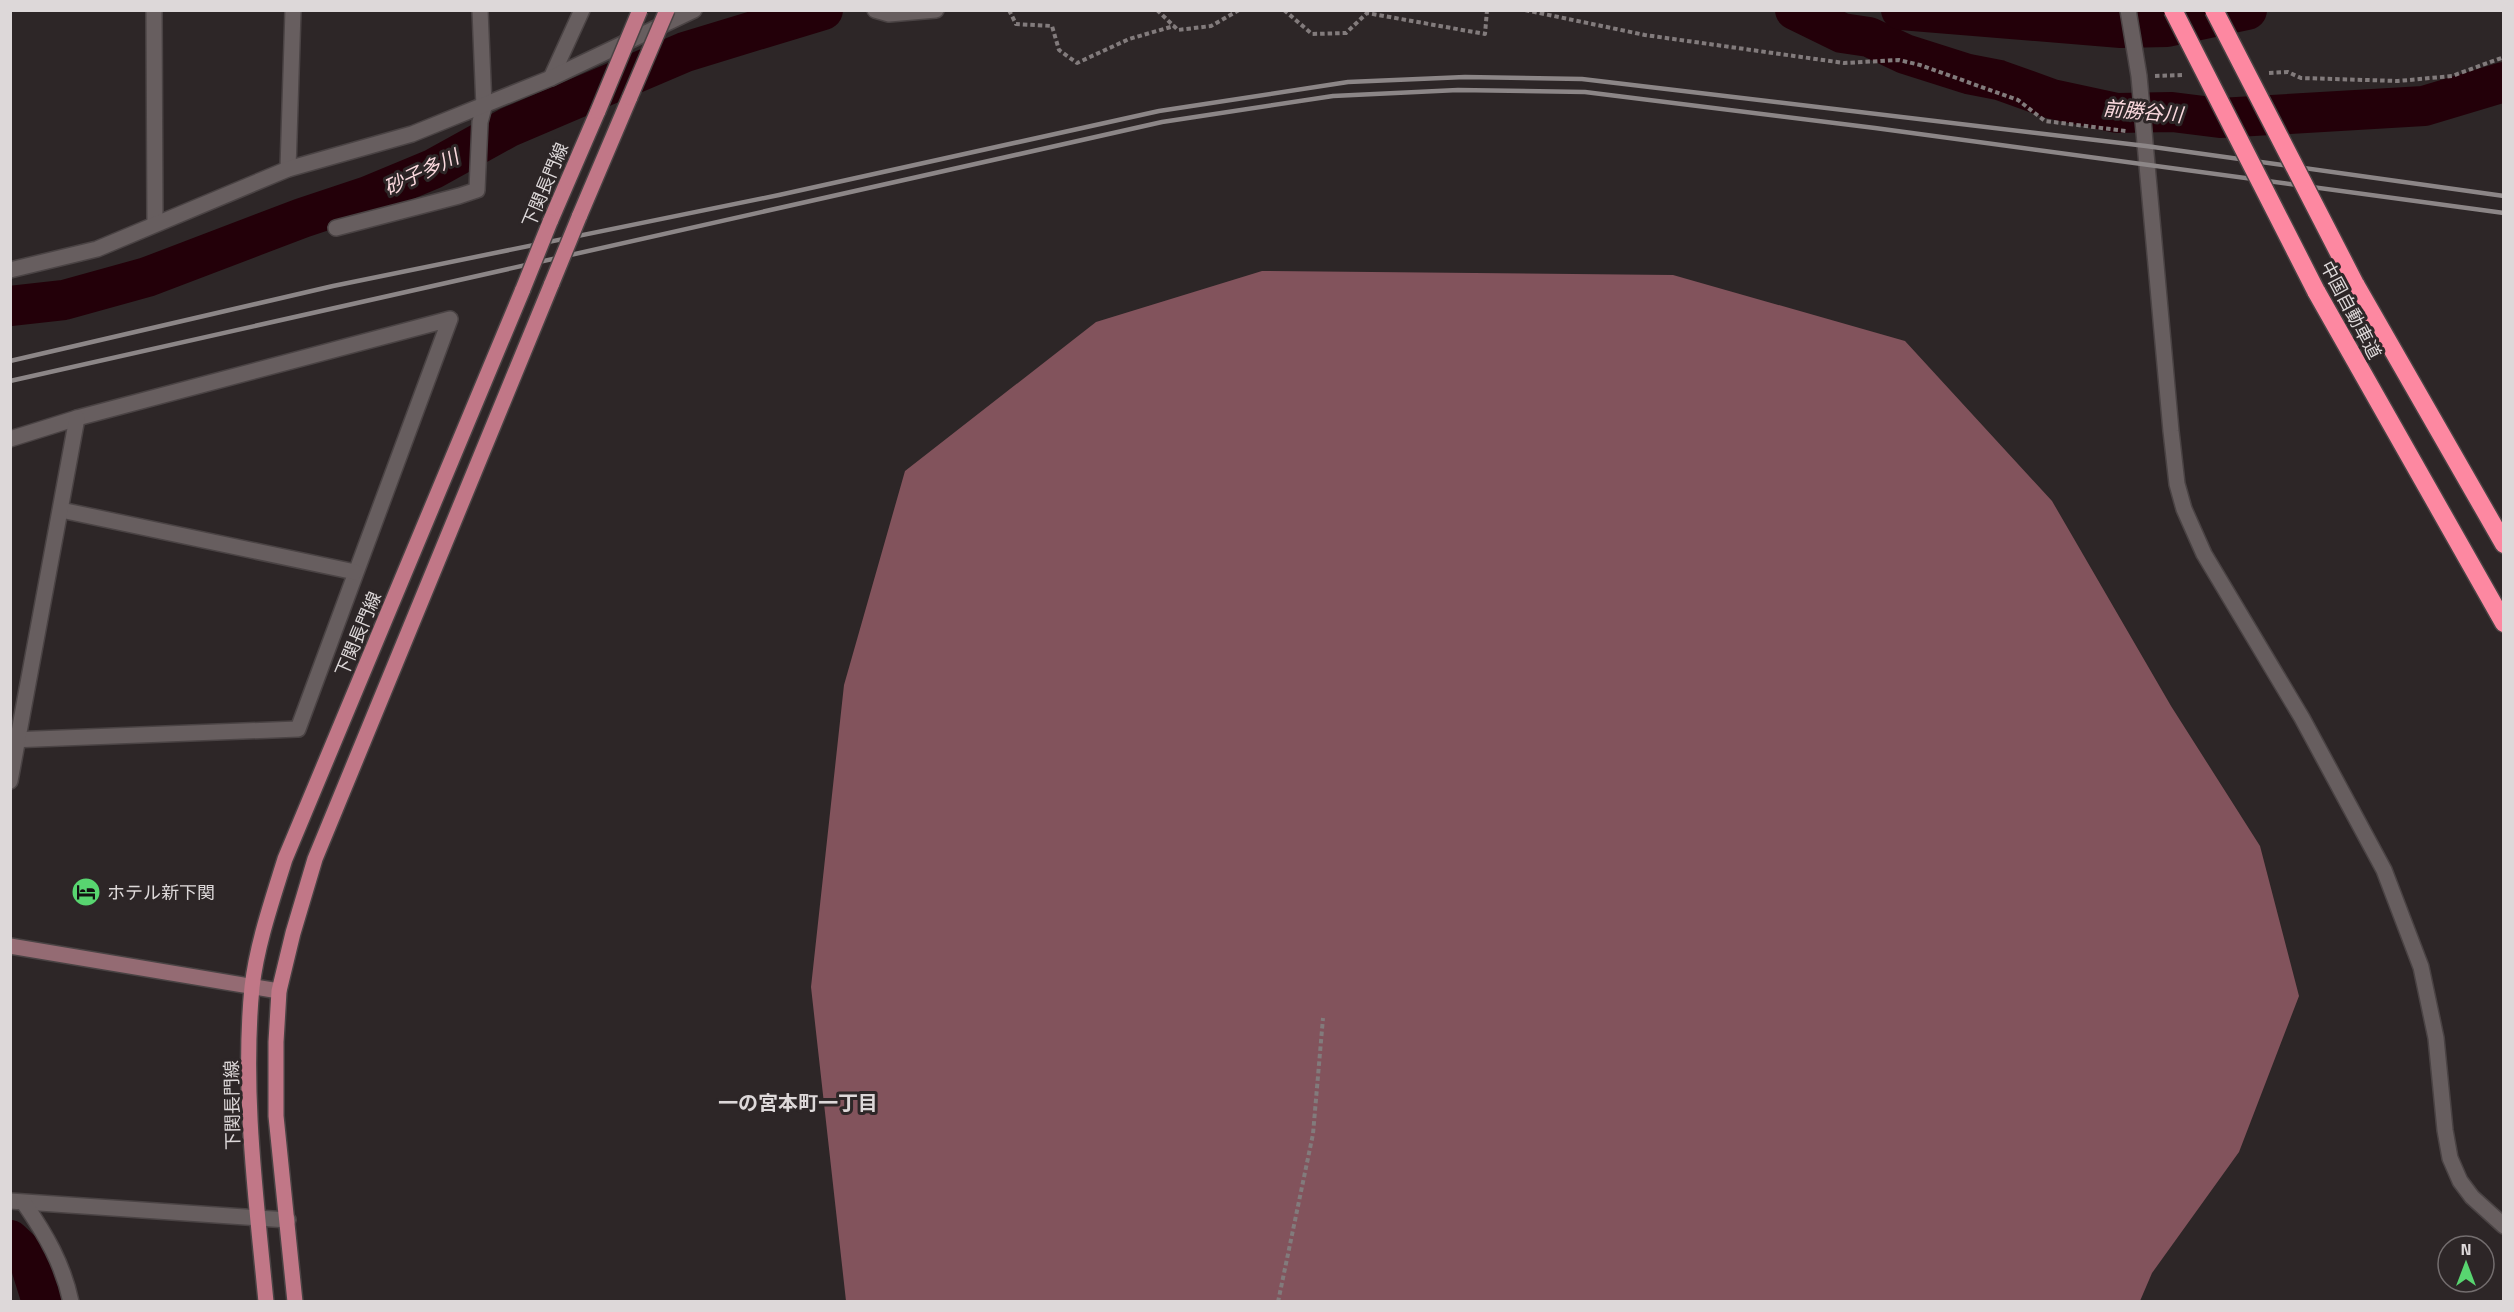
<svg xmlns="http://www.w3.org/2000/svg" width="2514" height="1312" viewBox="0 0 2514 1312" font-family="'Titillium Web','Noto Sans JP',sans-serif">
  <rect width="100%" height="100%" fill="#2d2627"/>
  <!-- forest -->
  <polygon fill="#82535c" points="1262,271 1673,275 1905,341 2052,501 2171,706 2260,846 2299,996 2239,1152 2152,1273 2140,1301 846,1301 811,987 844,685 905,471 1096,322"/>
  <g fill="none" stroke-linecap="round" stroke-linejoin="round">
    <!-- river -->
    <g stroke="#230009" stroke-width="40">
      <polyline points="1795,10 1842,33 1869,37 1905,54 1968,74 1999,80 2052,99 2117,113 2172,112 2220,118 2424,106 2504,82"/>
      <polyline points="1901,10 2121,28 2167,27 2247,10"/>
      <polyline points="10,306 64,300 147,277 302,218 368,196 433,169 509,127 685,52 823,10"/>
      <polyline points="10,1240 28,1257 42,1302"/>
    </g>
    <!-- street casing -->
    <g stroke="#4a4344" stroke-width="18">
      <g id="street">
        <polyline points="154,10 155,224"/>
        <polyline points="875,10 889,14 936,10"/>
        <polyline points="2128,10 2139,76 2171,431 2177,484 2184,509 2204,554 2302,718 2384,870 2421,967 2436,1038 2445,1130 2450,1158 2460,1181 2472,1197 2504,1226"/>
        <polyline points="551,78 582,10"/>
        <polyline points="288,169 293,10"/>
        <polyline points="336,228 459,196 477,190 480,122 484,107 480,10"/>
        <polyline points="10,270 97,249 288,169 412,134 551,78 694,10"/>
        <polyline points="10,439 77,418 450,319 298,729 10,740"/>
        <polyline points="61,510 355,572"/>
        <polyline points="10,781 77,418"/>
        <polyline points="10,1201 288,1220"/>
        <path d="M24,1203c22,32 39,61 47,99"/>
      </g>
    </g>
    <!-- secondary casing -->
    <g stroke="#4a4344" stroke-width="18">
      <polyline id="secondary" points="10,946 279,991"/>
    </g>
    <!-- primary casing -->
    <g stroke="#4a4344" stroke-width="18">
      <g id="primary">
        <polyline points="579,217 630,97"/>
        <polyline points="550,222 598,111"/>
        <path d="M266,1302c-10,-105 -24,-210 -14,-315 5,-43 20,-86 33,-128l238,-570"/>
        <polyline points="295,1302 276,1116 276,1042 279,991 293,933 315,859 552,283"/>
      </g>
    </g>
    <!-- highway casing -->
    <g stroke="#4a4344" stroke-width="21">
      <g id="highway">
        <polyline points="2355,284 2504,544"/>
        <polyline points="2316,291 2504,623"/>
      </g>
    </g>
    <!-- path -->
    <g stroke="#827b7c" stroke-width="4" stroke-dasharray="4.5 3" stroke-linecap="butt">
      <polyline points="1009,10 1016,24 1052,26 1059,50 1077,63 1129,39 1174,26"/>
      <polyline points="1157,10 1178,30 1211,26 1239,10"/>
      <polyline points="1284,10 1312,34 1346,33 1367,13 1485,34 1487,10"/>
      <polyline points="1525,10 1645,35 1844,63 1899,60 1920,65 2018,100 2045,121 2126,131"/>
      <polyline points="2269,73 2288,72 2301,78 2398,81 2452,76 2504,57"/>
      <polyline points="2155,76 2183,75"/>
      <polyline points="1278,1302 1313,1134 1323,1018"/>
    </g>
    <!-- street -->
    <use href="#street" stroke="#675e5f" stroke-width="15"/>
    <!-- secondary -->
    <use href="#secondary" stroke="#946b73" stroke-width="15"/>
    <!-- primary -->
    <use href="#primary" stroke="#c17787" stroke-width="15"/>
    <!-- highway -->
    <use href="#highway" stroke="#fd88a1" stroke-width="18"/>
    <!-- rail -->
    <g stroke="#8c8687" stroke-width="4.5">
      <polyline points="10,361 333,286 779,195 1159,111 1348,82 1465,77 1582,79 2146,146 2504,196"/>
      <polyline points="10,381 1162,122 1333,96 1458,90 1585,92 1875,128 2504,213"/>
    </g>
    <!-- primary-bridge casing -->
    <g stroke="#4a4344" stroke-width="18" stroke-linecap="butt">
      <g id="primary-bridge">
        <polyline points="630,97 667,10"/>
        <polyline points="598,111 640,10"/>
        <polyline points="552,283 579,217"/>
        <polyline points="523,289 550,222"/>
      </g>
    </g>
    <!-- highway-bridge casing -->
    <g stroke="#4a4344" stroke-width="21" stroke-linecap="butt">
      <g id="highway-bridge">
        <polyline points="2173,10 2316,291"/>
        <polyline points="2214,10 2355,284"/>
      </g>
    </g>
    <!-- primary-bridge -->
    <use href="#primary-bridge" stroke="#c17787" stroke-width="15"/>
    <!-- highway-bridge -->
    <use href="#highway-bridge" stroke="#fd88a1" stroke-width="18"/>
  </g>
  <!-- icons -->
  <defs>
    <g id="hotel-disc" transform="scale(1.5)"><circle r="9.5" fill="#58d570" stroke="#2d2627"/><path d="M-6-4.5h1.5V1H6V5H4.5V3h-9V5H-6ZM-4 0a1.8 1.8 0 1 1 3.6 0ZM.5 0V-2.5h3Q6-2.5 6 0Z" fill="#111"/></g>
  </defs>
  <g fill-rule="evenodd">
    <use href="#hotel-disc" x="86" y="892"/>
  </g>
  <g text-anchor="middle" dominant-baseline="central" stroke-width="6" stroke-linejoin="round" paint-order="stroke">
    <!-- street labels -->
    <g font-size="18" fill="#ddd8d9" stroke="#2d2627">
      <text transform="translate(545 185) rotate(-67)">下関長門線</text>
      <text transform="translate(2351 310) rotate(62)">中国自動車道</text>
      <text transform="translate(358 634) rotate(-67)">下関長門線</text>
      <text transform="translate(232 1105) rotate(-91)">下関長門線</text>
    </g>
    <!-- poi labels -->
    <g font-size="18" fill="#ddd8d9" stroke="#2d2627" text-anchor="start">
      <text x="107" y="892">ホテル新下関</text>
    </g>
    <!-- water labels -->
    <g font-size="20" font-style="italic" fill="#fbd9de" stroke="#2d2627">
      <text transform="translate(2143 111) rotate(5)">前勝谷川</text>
      <text transform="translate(421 172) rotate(-25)">砂子多川</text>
    </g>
    <!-- neighbourhood labels -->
    <g font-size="20" font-weight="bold" fill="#ddd8d9" stroke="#2d2627">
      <text x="798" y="1102">一の宮本町一丁目</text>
    </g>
  </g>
  <!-- border -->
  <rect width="2514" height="1312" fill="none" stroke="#ddd8d9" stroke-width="24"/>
  <!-- north arrow -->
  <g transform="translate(2466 1264)"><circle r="28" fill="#2d2627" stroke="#736d6e" stroke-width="1.5"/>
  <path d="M0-4.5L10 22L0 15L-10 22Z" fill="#58d570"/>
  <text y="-9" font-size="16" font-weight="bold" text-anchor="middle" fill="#ddd8d9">N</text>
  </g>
</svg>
